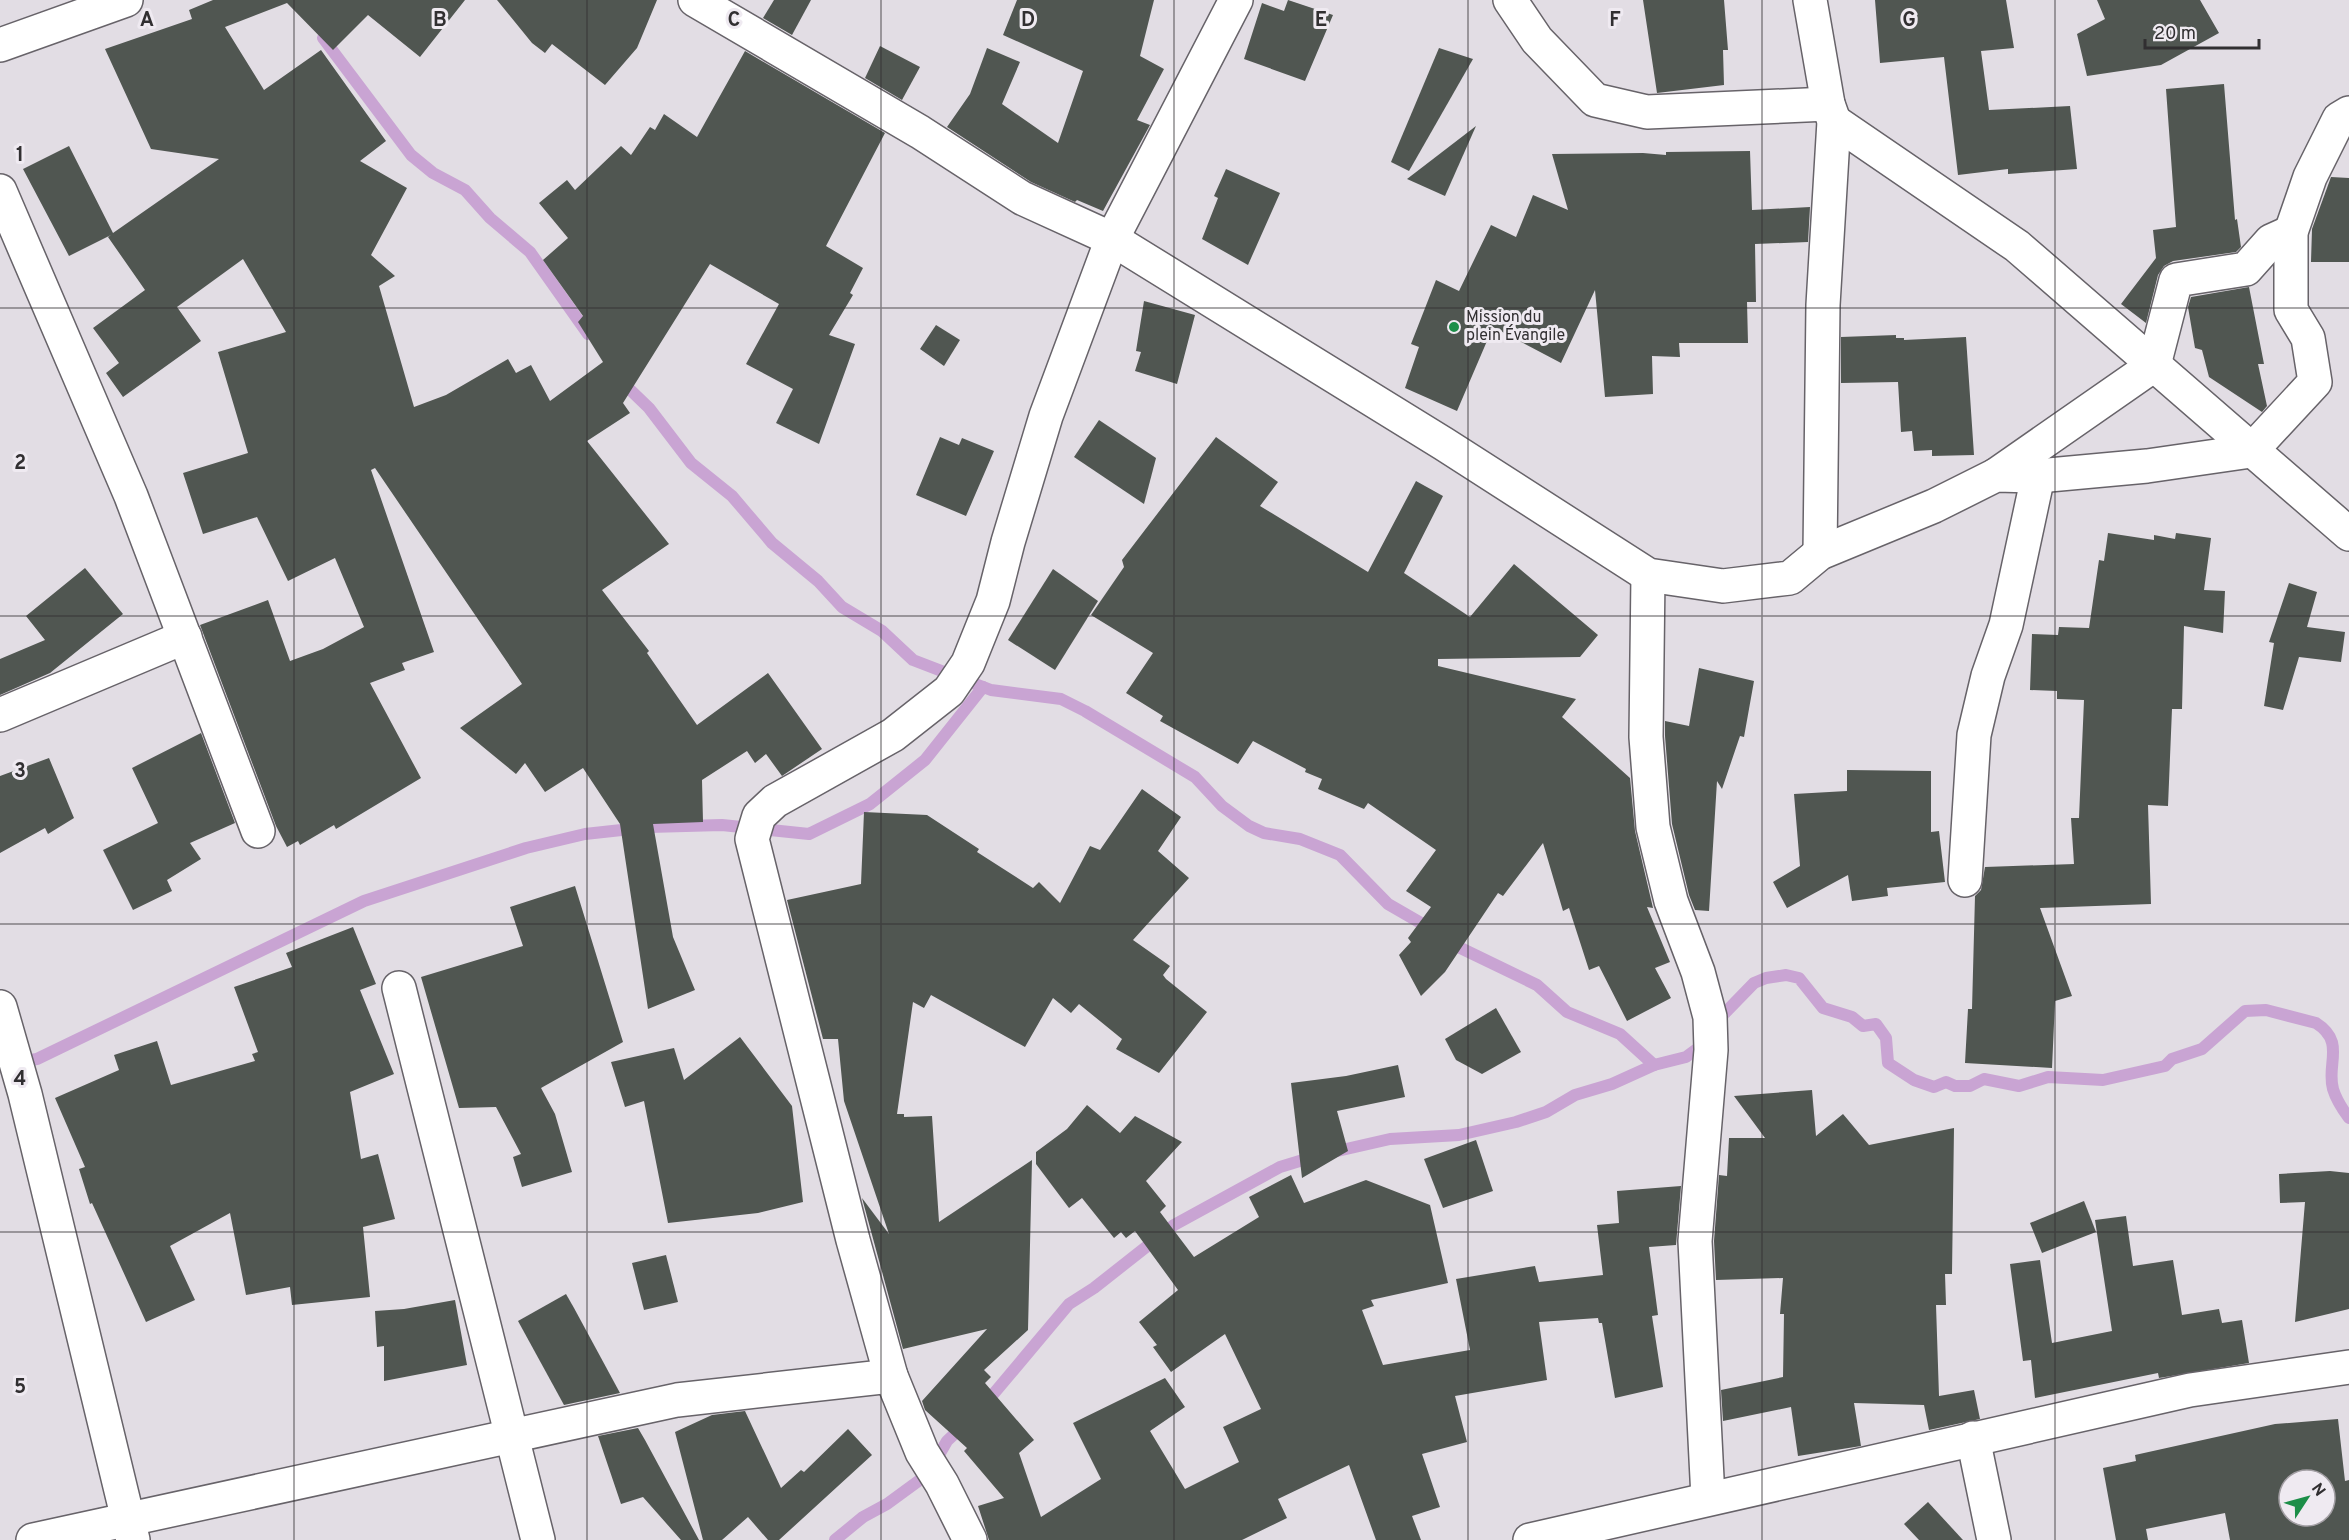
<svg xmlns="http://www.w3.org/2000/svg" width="2349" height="1540" viewBox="0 0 2349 1540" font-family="Overpass,sans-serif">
  <rect width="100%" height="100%" fill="#e2dde4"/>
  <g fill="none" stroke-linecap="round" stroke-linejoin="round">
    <!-- stream -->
    <g stroke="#c9a4d3" stroke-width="12">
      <polyline points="323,38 411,155 433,173 465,190 490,218 530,252 588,334"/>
      <polyline points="620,380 649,408 691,463 732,496 772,543 818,581 842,607 882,631 913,660 991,690 1061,699 1085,711 1195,777 1222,806 1249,826 1264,833 1300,839 1340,855 1388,904 1433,930"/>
      <polyline points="1446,941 1537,985 1567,1012 1620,1034 1654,1065"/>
      <path d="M1719,1025l1,-7 34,-35 12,-5 20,-3 13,3 24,30 29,9 11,9 13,-2 10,14 2,25 26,17 20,7 12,-5 9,4h15l14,-7 35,7 29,-9 55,3 62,-14 7,-7 30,-10 43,-38 21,-1 50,13c30,19 10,41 17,66 3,10 10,21 16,29"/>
      <polyline points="16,1062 37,1059 364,901 526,848 585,834 649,827 722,825 809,834 870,804 925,760 983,687"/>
      <polyline points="1333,1152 1390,1139 1459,1135 1516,1122 1546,1112 1575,1095 1612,1084 1654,1065 1686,1057 1705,1043"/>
      <polyline points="985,1404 1069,1304 1094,1288 1174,1225 1280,1167 1316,1156"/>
      <polyline points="835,1540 863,1517 887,1504 928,1474 947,1441 964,1425"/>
    </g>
  </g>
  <!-- building -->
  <g fill="#505651" fill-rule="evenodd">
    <polygon points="213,0 465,0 420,57 368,15 333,50 287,3 225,27 264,90 321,50 386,141 360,161 407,188 371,255 395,276 379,286 414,407 446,395 508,359 516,373 531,365 550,401 603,362 578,322 583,316 543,260 568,238 539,203 567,180 575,190 621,146 631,155 650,127 655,130 664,114 697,137 745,51 885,133 826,246 863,268 850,293 853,295 829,335 855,344 819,444 776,423 793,389 746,364 779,304 710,264 623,403 630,413 587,441 669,544 602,590 649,651 647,653 697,725 768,673 822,749 782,776 766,754 755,763 747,751 702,780 703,822 653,824 673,937 695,990 648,1009 620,824 583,768 545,792 525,763 516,774 460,728 522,684 375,468 371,470 434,652 402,663 405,670 370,683 421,778 336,829 334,825 300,845 298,841 287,847 276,826 200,625 268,600 290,661 323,649 364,627 335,558 288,581 257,517 203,534 183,473 248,453 218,352 286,332 243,259 177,307 201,341 123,397 106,373 119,363 93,328 145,290 108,237 111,235 69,256 23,169 69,146 113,233 219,159 151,149 105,49 192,19 189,10"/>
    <polygon points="497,0 657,0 637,48 605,85 552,44 545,53 532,43"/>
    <polygon points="774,0 811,0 792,35 763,18"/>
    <polygon points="1017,0 1154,0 1140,56 1164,69 1137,120 1150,125 1103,211 1077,200 1075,202 1031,182 947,127 970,94 987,48 1020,62 1002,104 1058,143 1083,71 1003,35"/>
    <polygon points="1288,0 1333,15 1305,81 1244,59 1262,3 1284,11"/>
    <polygon points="1643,0 1724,0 1728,50 1723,50 1724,85 1657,93"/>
    <polygon points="1875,0 2006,0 2014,48 1981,51 1989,110 2070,106 2077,169 2008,174 2008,169 1958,175 1944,57 1880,63"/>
    <polygon points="2097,0 2200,0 2219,33 2161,65 2087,76 2077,34 2105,19"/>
    <polygon points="880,46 920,67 902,100 865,78"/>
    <polygon points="1439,48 1473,59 1409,171 1391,162"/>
    <polygon points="2224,84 2235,220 2237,219 2241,247 2236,252 2173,261 2164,266 2158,275 2146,323 2121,304 2156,258 2153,230 2176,227 2166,89"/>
    <polygon points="1476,126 1445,196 1407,179"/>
    <polygon points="1750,151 1752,210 1810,207 1808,242 1755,244 1756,302 1747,302 1748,343 1679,343 1680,357 1652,356 1653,394 1605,397 1595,290 1561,363 1493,327 1457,411 1405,388 1419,347 1411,344 1436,280 1459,291 1491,225 1516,237 1533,195 1568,210 1552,154 1643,153 1666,155 1666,152"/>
    <polygon points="1226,169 1280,193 1248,265 1202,239 1218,198 1214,196"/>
    <polygon points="2331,177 2349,178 2349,262 2311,262 2312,229"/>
    <polygon points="2249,287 2264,364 2258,364 2267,406 2262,412 2209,377 2202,350 2195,348 2188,307 2191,297"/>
    <polygon points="1144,301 1195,315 1177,384 1135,371 1141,352 1136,351"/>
    <polygon points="936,325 960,340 944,366 920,349"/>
    <polygon points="1896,335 1896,338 1904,338 1904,340 1966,337 1974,455 1932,456 1932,450 1914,451 1912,431 1901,432 1898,382 1841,383 1841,337"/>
    <polygon points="1099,420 1156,458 1144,504 1074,457"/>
    <polygon points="940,437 959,445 962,438 994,451 966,516 916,495"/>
    <polygon points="1216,437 1278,482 1260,506 1368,572 1416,481 1443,496 1404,573 1470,617 1514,564 1598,635 1580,657 1438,659 1438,666 1576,699 1562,717 1630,778 1635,831 1653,908 1647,907 1670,962 1655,968 1671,998 1627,1021 1599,966 1589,970 1569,908 1563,911 1543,843 1503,896 1498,893 1445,972 1421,996 1399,955 1411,942 1408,938 1431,907 1406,891 1436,850 1368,803 1364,809 1318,789 1322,779 1305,772 1306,769 1253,741 1238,764 1160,721 1163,716 1126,693 1153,653 1091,615 1124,567 1122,560"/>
    <polygon points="2108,533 2154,540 2154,535 2175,539 2176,533 2211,538 2204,590 2225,591 2223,633 2184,626 2182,709 2172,709 2168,806 2148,805 2151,904 2040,908 2072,996 2055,1001 2052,1068 1965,1063 1968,1009 1972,1009 1975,896 1981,890 1985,867 2074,864 2071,818 2079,818 2084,700 2057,699 2057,691 2030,690 2032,634 2058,635 2059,627 2089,628 2099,560 2104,561"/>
    <polygon points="85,568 123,614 50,673 0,695 0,659 45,640 26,616"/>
    <polygon points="1053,569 1098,601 1055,670 1008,640"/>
    <polygon points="2289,583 2317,592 2307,627 2345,632 2341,662 2299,657 2283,710 2264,706 2274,643 2269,642"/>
    <polygon points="1699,668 1754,681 1744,737 1740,736 1722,789 1717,781 1709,911 1695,910 1689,895 1672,824 1665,736 1665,721 1689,726"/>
    <polygon points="201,733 235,823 190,843 201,859 167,880 172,891 133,910 103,850 158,823 132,768"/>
    <polygon points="49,758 74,818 48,834 45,828 0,853 0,776"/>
    <polygon points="1847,770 1931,771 1931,832 1939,831 1945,882 1887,888 1888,896 1852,901 1848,875 1787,908 1773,882 1800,866 1794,794 1847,791"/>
    <polygon points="1142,789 1181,817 1158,851 1189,878 1133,940 1170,966 1163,975 1166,979 1207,1012 1159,1073 1116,1049 1122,1039 1079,1004 1071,1013 1053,998 1025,1047 931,995 924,1008 913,1002 897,1114 904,1114 904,1117 932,1116 939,1222 1032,1160 1028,1330 984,1370 991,1377 985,1383 1034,1440 1019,1453 1041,1517 1101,1479 1073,1423 1165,1378 1185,1407 1150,1431 1185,1489 1239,1462 1223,1427 1261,1409 1225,1334 1171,1372 1153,1347 1157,1345 1139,1322 1178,1290 1135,1231 1126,1238 1121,1232 1114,1238 1082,1198 1069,1208 1036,1164 1036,1152 1067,1129 1087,1105 1120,1133 1135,1116 1182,1142 1146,1181 1166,1206 1160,1212 1194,1257 1259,1217 1249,1197 1291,1175 1304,1203 1366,1180 1430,1205 1448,1283 1371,1300 1374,1306 1362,1310 1383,1365 1470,1350 1456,1279 1535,1266 1539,1282 1603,1275 1597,1225 1619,1223 1617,1191 1681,1186 1676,1245 1649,1247 1658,1315 1652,1316 1663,1387 1615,1398 1602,1323 1599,1323 1598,1318 1539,1322 1547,1380 1455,1396 1467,1442 1422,1454 1440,1507 1412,1516 1421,1540 1376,1540 1349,1465 1278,1499 1287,1518 1242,1540 989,1540 978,1506 1004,1498 964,1451 967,1448 925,1410 922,1401 987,1329 903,1349 862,1198 889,1234 844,1101 838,1039 823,1039 787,900 861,884 864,812 927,815 979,849 977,852 1033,888 1039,882 1060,903 1090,846 1100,850"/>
    <polygon points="575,886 623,1042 541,1088 555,1114 572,1172 522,1187 513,1157 521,1154 496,1107 459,1108 421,977 523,946 510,907"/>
    <polygon points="353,927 376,984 360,990 394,1074 350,1092 361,1159 378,1154 395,1219 363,1227 370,1297 292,1305 290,1287 246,1295 230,1213 170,1246 195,1300 146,1322 92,1203 90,1204 79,1169 85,1167 55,1098 119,1070 114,1055 157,1041 171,1085 255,1061 252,1054 258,1052 234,987 292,967 286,953"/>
    <polygon points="1496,1008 1521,1052 1482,1074 1456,1060 1445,1039"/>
    <polygon points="740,1037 792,1106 803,1202 758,1213 668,1223 644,1101 625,1107 611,1062 674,1048 684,1080"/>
    <polygon points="1398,1065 1405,1097 1337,1111 1348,1151 1302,1178 1291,1083 1346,1076"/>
    <polygon points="1812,1090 1816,1136 1843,1114 1869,1145 1954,1128 1952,1274 1945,1274 1946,1305 1936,1305 1939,1396 1974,1390 1980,1419 1929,1430 1924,1405 1854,1403 1861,1446 1798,1456 1791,1407 1723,1421 1721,1390 1783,1377 1784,1314 1780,1314 1783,1278 1716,1280 1714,1241 1719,1175 1727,1176 1729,1138 1765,1138 1734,1096"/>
    <polygon points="1476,1140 1493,1191 1443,1208 1424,1159"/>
    <polygon points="2330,1171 2349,1173 2349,1309 2295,1322 2305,1202 2280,1203 2279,1174"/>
    <polygon points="2084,1201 2096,1232 2042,1253 2030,1223"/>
    <polygon points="2126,1216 2133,1266 2173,1260 2182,1315 2219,1309 2222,1323 2242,1320 2249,1363 2159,1378 2158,1373 2035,1398 2031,1360 2023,1361 2010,1264 2040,1260 2052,1343 2112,1331 2095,1220"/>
    <polygon points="666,1255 678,1302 644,1310 632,1263"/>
    <polygon points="566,1294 574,1308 620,1393 564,1405 518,1321"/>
    <polygon points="455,1300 467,1365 384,1381 384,1346 377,1347 375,1311 404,1309"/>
    <polygon points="745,1411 781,1488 801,1470 804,1472 848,1429 872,1455 779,1540 768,1540 748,1517 722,1540 703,1540 675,1432 712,1415"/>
    <path d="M2338,1419l7,62 4,-1v60h-119l-5,-27 -79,16 2,11h-32l-13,-72 33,-7 -1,-6 140,-31zM2289,1480h36v36h-36z"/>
    <polygon points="638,1428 645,1440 699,1540 681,1540 643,1497 621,1504 598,1436"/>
    <polygon points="1928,1502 1963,1540 1919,1540 1904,1524"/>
  </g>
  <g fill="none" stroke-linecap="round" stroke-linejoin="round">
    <!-- minor casing -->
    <g stroke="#676369" stroke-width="36">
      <g id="minor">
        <polyline points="695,0 920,132 1022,198 1112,239 1444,444 1648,575 1723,586 1790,578 1820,553 1934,506 1996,475 2038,476 2147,466 2251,451 2315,382 2308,338 2291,310 2291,232 2310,177 2339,119 2349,113"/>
        <polyline points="1510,0 1537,40 1595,100 1647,112 1828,104"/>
        <polyline points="1810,0 1828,104 1834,121 1823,305 1820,553"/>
        <polyline points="0,45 126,0"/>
        <polyline points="1834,121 2017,246 2349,534"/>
        <polyline points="0,191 131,496 258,831"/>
        <polyline points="1996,475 2154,365 2176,280 2246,269 2271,241 2291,232"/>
        <polyline points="1648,575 1646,737 1653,827 1671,901 1698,972 1710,1017 1711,1050 1695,1241 1708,1498"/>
        <polyline points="0,715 185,637"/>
        <polyline points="1965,880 1974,735 1988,676 2006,625 2038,476"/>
        <polyline points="399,988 538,1540"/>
        <polyline points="0,1007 25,1094 133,1540"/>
        <polyline points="1973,1438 1994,1540"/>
        <polyline points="33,1540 677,1400 891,1376"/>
        <polyline points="970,1540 942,1484 922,1452 891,1376 853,1240 752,839 759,816 775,801 893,735 949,691 968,663 993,601 1008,542 1046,416 1112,239 1236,0"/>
        <polyline points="1530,1540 2190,1390 2349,1367"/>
      </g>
    </g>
    <!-- minor -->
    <use href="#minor" stroke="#fff" stroke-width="33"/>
  </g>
  <!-- grid -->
  <path fill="none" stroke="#312f31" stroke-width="1.5" stroke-opacity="0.55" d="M294,0v1540M587,0v1540M881,0v1540M1174,0v1540M1468,0v1540M1762,0v1540M2055,0v1540M0,308h2349M0,616h2349M0,924h2349M0,1232h2349"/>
  <!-- markers -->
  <circle fill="#1c8e48" stroke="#efeaf1" stroke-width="2" cx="1454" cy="327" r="6"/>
  <g text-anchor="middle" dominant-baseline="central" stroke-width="6" stroke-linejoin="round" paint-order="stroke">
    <!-- poi labels -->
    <g font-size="16" fill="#312f31" stroke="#efeaf1" text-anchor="start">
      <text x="1466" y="318">Mission du<tspan x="1466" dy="18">plein Évangile</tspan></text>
    </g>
  </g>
  <g font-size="20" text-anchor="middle" font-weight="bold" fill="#312f31" stroke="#efeaf1" stroke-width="6" stroke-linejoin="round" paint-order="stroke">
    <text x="147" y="26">A</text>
    <text x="440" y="26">B</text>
    <text x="734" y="26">C</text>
    <text x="1028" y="26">D</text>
    <text x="1321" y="26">E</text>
    <text x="1615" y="26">F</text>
    <text x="1909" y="26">G</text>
    <text x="20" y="161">1</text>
    <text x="20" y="469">2</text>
    <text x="20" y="777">3</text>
    <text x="20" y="1085">4</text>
    <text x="20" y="1393">5</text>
  </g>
  <!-- north arrow -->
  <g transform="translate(2307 1498) rotate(54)"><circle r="28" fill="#efeaf1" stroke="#a39fa4" stroke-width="1.5"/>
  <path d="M0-4.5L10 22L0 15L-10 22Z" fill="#1c8e48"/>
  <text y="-9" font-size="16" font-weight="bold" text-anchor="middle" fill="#312f31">N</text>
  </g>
  <!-- scale -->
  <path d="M2145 39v9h114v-9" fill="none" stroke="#312f31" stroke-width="3"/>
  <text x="2154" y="39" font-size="18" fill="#312f31" stroke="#efeaf1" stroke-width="4.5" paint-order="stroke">20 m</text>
</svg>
